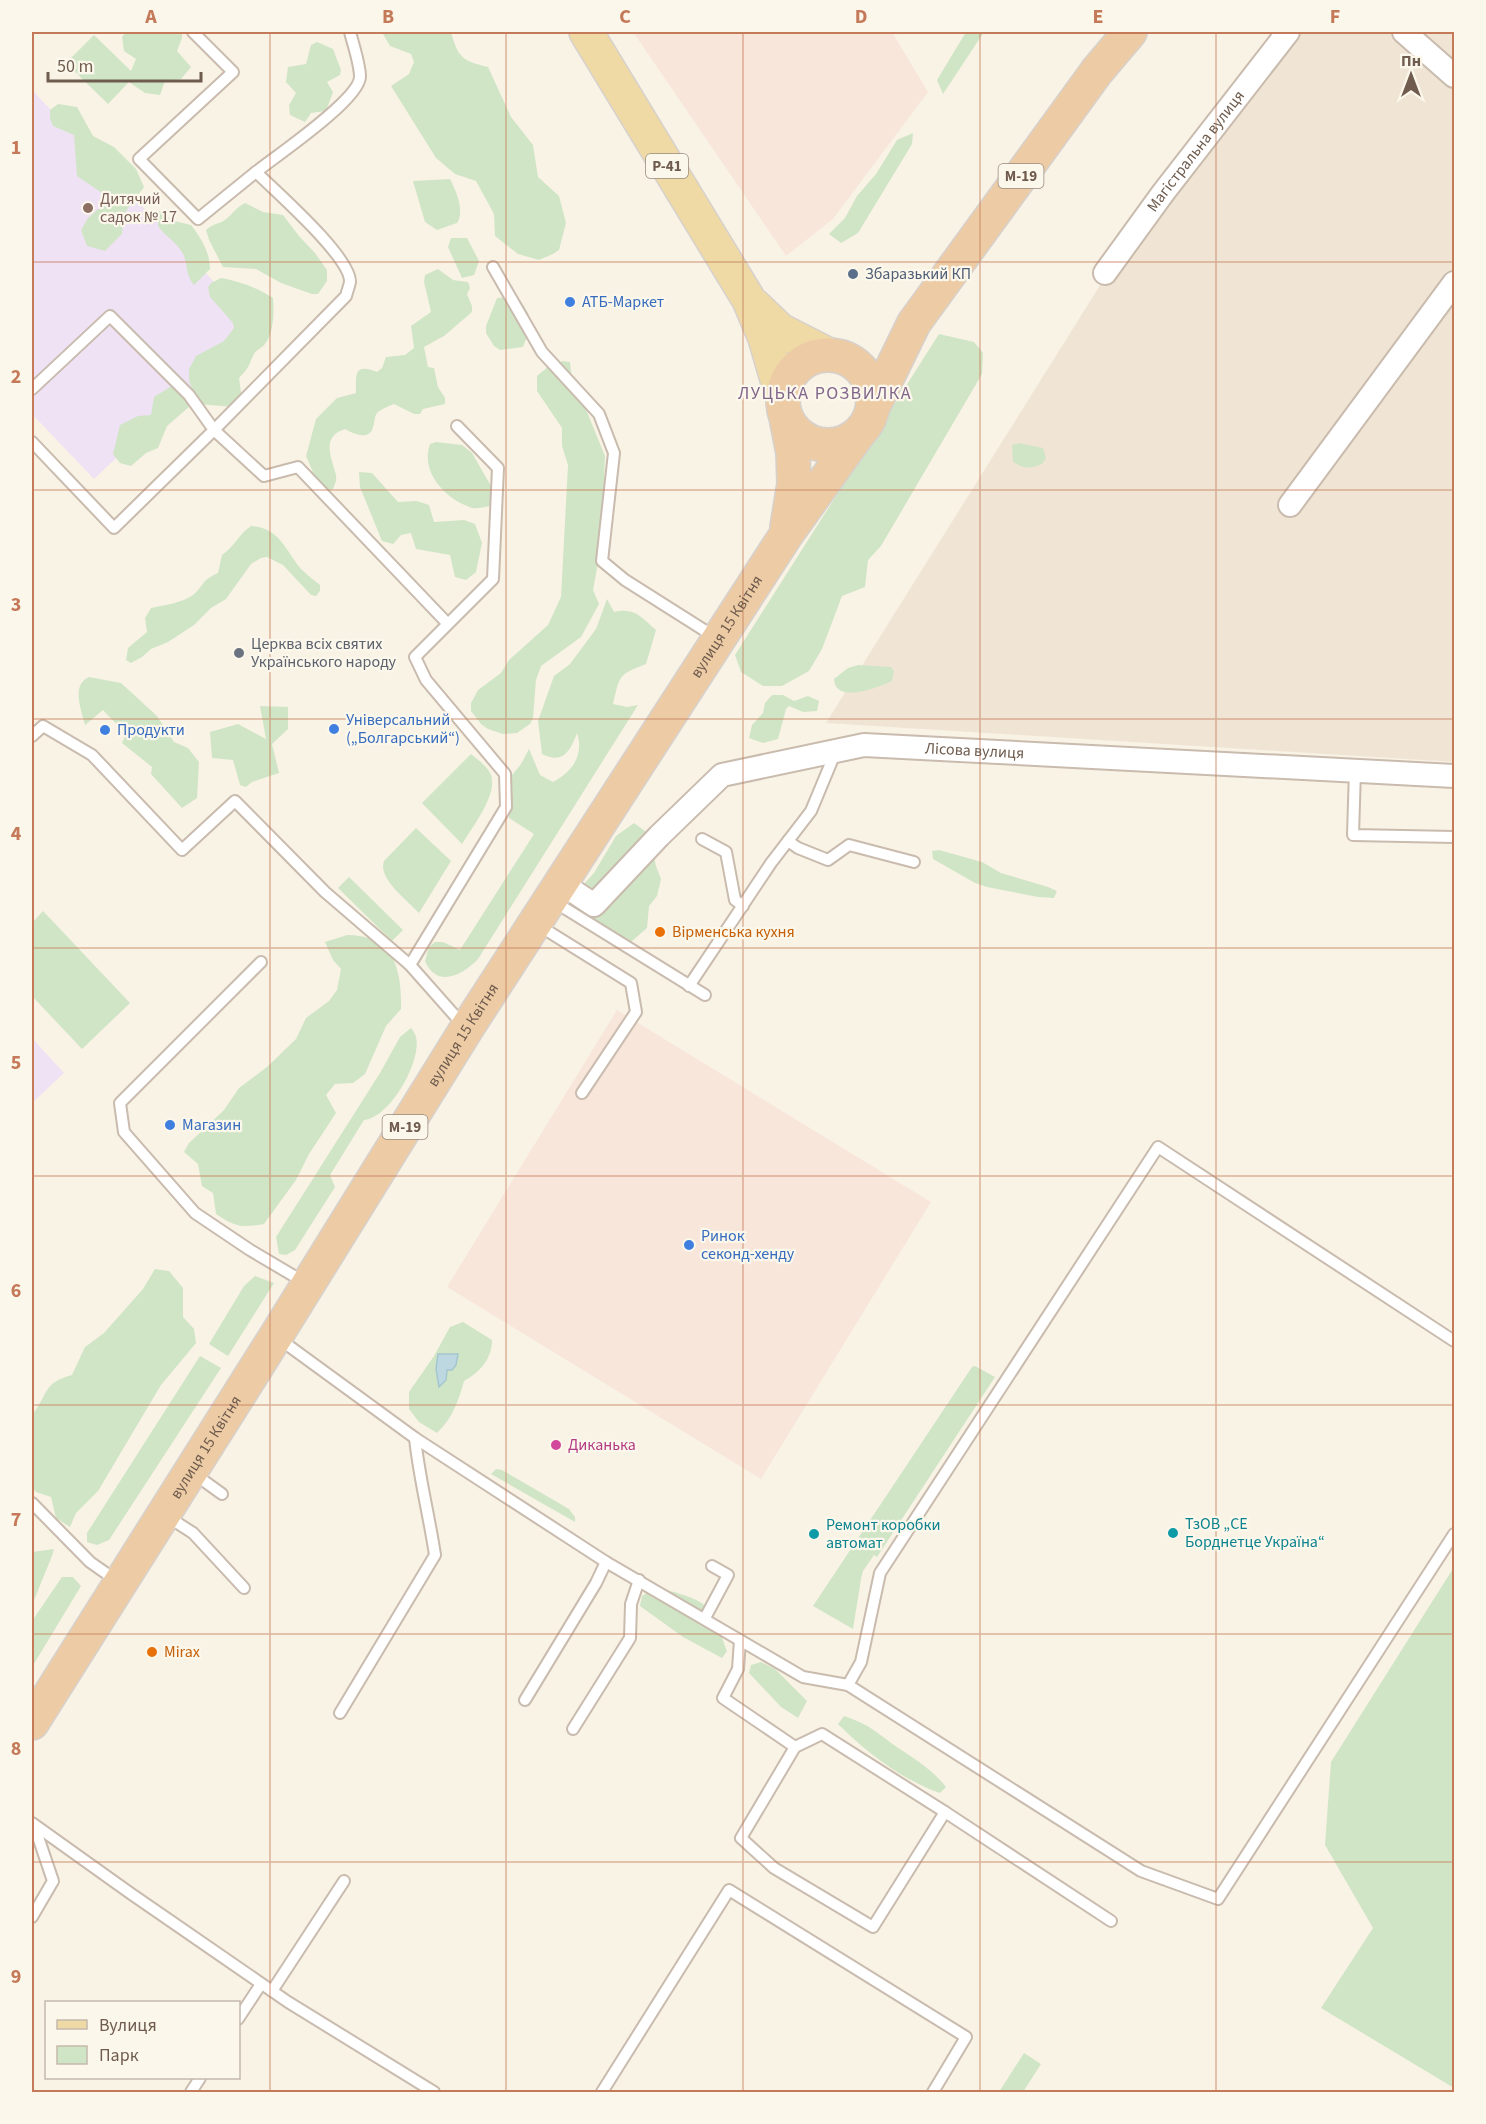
<svg xmlns="http://www.w3.org/2000/svg" width="1486" height="2124" viewBox="0 0 1486 2124" font-family="'Source Sans 3',sans-serif">
  <rect width="100%" height="100%" fill="#f9f3e6"/>
  <!-- residential -->
  <polygon fill="#f0e5d5" points="1278,32 1454,32 1454,762 826,723 1107,274"/>
  <!-- commercial -->
  <g fill="#f8e6db">
    <polygon points="633,32 892,32 928,92 833,219 786,256"/>
    <polygon points="617,1010 931,1202 761,1479 447,1287"/>
  </g>
  <!-- education -->
  <g fill="#f0e2f5">
    <polygon points="32,90 256,326 94,479 32,414"/>
    <polygon points="32,1038 64,1073 32,1103"/>
  </g>
  <!-- green -->
  <g fill="#d0e5c6">
    <polygon points="126,32 182,32 182,38 177,51 191,67 181,79 165,81 160,95 145,93 129,82 108,104 66,63 94,35 131,71 136,59 124,51 122,37"/>
    <path d="M385,32h66c7,26 12,29 37,35l23,50 22,28 5,32 21,19 7,27 -7,27 -6,4 -14,6 -21,-6 -23,-18 -1,-22 -18,-33 -21,-7 -19,-16 -45,-72 18,-12 5,-12 -3,-8 -21,-8 -7,-12z"/>
    <polygon points="966,32 984,32 943,94 937,80"/>
    <polygon points="317,42 333,49 341,70 340,75 327,82 333,92 326,111 311,113 305,122 290,115 289,105 296,93 286,82 288,67 306,64 311,45"/>
    <polygon points="58,104 77,107 93,136 114,147 136,169 144,187 123,215 122,234 105,251 87,246 81,230 88,218 104,204 102,193 77,176 74,135 53,126 50,118 50,110"/>
    <polygon points="913,133 912,144 858,233 841,243 829,234 845,218 857,196 876,174 897,140"/>
    <path d="M450,179c6,12 15,32 7,44l-20,7 -12,-8 -12,-41z"/>
    <path d="M245,203l18,9 20,3 16,21 16,17 12,17v11l-9,13h-6l-31,-11 -25,-14 -33,-2 -14,-27 -3,-10c6,-6 13,-6 19,-10 8,-6 10,-12 20,-17z"/>
    <path d="M159,211l5,1 7,8 20,5c10,13 19,27 19,44l-16,16c-10,-13 -5,-21 -12,-33 -6,-10 -17,-16 -24,-26z"/>
    <polygon points="451,238 467,238 479,261 474,275 462,278 448,247"/>
    <path d="M438,269l15,11 15,2 2,6 -3,6 5,12v6l-28,24 -20,11 4,20 6,1 4,19 7,11v6l-22,5 -3,5h-6l-20,-10c-5,2 -13,5 -17,9 -3,4 -2,9 -4,14 -3,14 -19,7 -28,2 -25,8 -13,29 -9,46 1,5 -1,9 -3,14l-12,3 -5,-4 -1,-11 -9,-21 10,-37 21,-21 19,-5c0,-19 -2,-30 21,-21l5,-4 4,-11 19,-2 9,-7 -3,-22 20,-14 -7,-30 1,-7z"/>
    <path d="M221,278c18,3 37,10 52,20 1,13 1,35 -8,46 -3,4 -9,6 -11,10 -6,12 -4,13 -15,24l3,21 -8,8 -37,-3 -8,-24v-11l7,-13 28,-15 10,-13 -1,-5 -23,-26 -2,-10 3,-4z"/>
    <path d="M517,296c16,23 17,24 6,51l-23,3 -6,-4 -8,-13v-7l11,-28z"/>
    <polygon points="939,334 974,342 983,353 982,374 881,546 868,560 865,587 842,596 822,649 809,671 782,686 763,686 741,672 735,655"/>
    <polygon points="563,361 570,362 573,391 583,402 605,456 601,547 593,590 599,604 581,637 541,666 536,680 533,718 530,724 517,733 503,734 488,729 481,724 471,711 471,703 478,690 501,673 509,660 548,625 561,597 568,465 562,446 562,428 537,391 537,376 549,366"/>
    <polygon points="170,387 181,390 188,400 190,406 167,426 158,448 146,453 131,466 120,463 113,454 120,425 138,416 151,415 154,397"/>
    <path d="M436,442l26,3 10,8 19,33 -1,20c-6,1 -13,3 -18,2 -27,-9 -52,-36 -42,-64z"/>
    <path d="M1019,443l24,5 3,10 -4,6c-12,5 -18,5 -29,-2l-1,-17z"/>
    <polygon points="359,472 372,473 398,502 417,501 429,505 434,522 464,520 475,524 482,543 476,572 466,580 455,577 450,555 416,549 411,533 401,535 393,544 382,541 360,487"/>
    <path d="M251,526c29,2 34,24 50,43 6,6 13,11 19,16v6l-4,5 -5,-1 -28,-30 -16,-8 -6,1 -10,6 -25,35 -15,9 -17,17 -26,17 -17,7 -9,8 -11,6 -5,-3 2,-12 19,-16 -2,-14 6,-10c13,-3 31,-5 42,-13 12,-10 7,-14 25,-22l4,-18c12,-8 17,-21 29,-29z"/>
    <path d="M607,599l7,13c21,-5 27,5 42,18l-10,34c-28,11 -26,11 -33,40l14,3 11,-2 -160,254c-15,16 -41,30 -53,2l4,-14 6,-5h8l17,8 74,-116 -25,-16 3,-43 9,-11 8,-15 11,26 13,7c20,-11 31,-27 24,-49 -6,17 -14,32 -35,21l-4,-33 16,-45 16,-12 26,-35z"/>
    <path d="M858,665l33,2 3,4 -2,10c-13,6 -57,24 -58,-2l14,-11z"/>
    <path d="M89,677l32,6 36,33 17,26 14,6 11,14 -2,36 -15,10 -31,-34 1,-7 -30,-24 4,-9 -23,-24 -18,15c-4,-16 -14,-40 4,-48z"/>
    <polygon points="772,695 783,695 794,701 808,696 819,701 817,711 803,712 789,706 786,709 778,739 763,743 749,738 752,725 763,713 765,703"/>
    <polygon points="260,706 288,707 288,729 272,744 279,773 252,782 246,787 240,785 233,760 212,758 210,732 238,724 266,739"/>
    <path d="M471,754c7,6 17,13 20,21 7,20 -19,52 -29,69l-40,-41z"/>
    <polygon points="634,823 649,834 656,866 661,879 657,896 649,906 647,928 625,947 591,919 582,886 594,873 616,836"/>
    <path d="M416,828l35,33 -32,52c-11,-12 -42,-35 -35,-52z"/>
    <polygon points="939,850 982,862 1001,873 1048,887 1057,891 1054,898 1038,897 987,887 975,883 933,859 932,851"/>
    <polygon points="349,877 403,930 392,941 338,888"/>
    <polygon points="43,911 130,1003 82,1049 32,996 32,923"/>
    <path d="M347,935c47,0 55,34 54,74l-15,17 -21,48 -12,9 -18,1 -9,11 10,18 -27,41 -13,26 -32,44c-22,4 -29,3 -48,-10l-3,-21 -11,-7 -4,-22 -14,-12 5,-9 35,-33 15,-22 28,-21 29,-28 10,-21 23,-17 8,-11 4,-21 -8,-9 -8,-18z"/>
    <path d="M411,1028c2,3 4,5 5,9 6,24 -26,81 -52,83l-34,55 5,12 -40,63 -9,5 -7,-1 -3,-17 104,-164 20,-36z"/>
    <path d="M155,1269l14,2 14,17v29l11,12 2,14 -35,42 -63,106 -22,22 -6,14 -14,-9 -5,-21 -15,-5 -4,-5v-72c17,-21 10,-32 40,-40l13,-28 19,-14 39,-44z"/>
    <polygon points="255,1276 274,1283 228,1356 209,1344 244,1286"/>
    <path d="M463,1322l29,18c0,19 -12,32 -28,41 -5,19 -12,38 -27,52l-18,-11 -10,-13v-17l25,-36 16,-29z"/>
    <polygon points="200,1356 221,1368 109,1540 97,1545 87,1542 87,1533"/>
    <polygon points="975,1366 995,1377 877,1557 874,1555 863,1571 861,1579 853,1629 813,1606 972,1367"/>
    <polygon points="496,1469 502,1470 569,1509 575,1517 575,1522 491,1474"/>
    <polygon points="54,1549 52,1556 32,1605 32,1552"/>
    <polygon points="1454,1567 1454,2088 1321,2008 1373,1928 1325,1845 1331,1762"/>
    <polygon points="62,1577 73,1577 81,1586 32,1667 32,1621"/>
    <path d="M656,1587c13,4 38,9 48,18 11,10 18,33 23,46l-5,7 -39,-21 -43,-31 2,-10z"/>
    <polygon points="761,1662 775,1669 807,1701 798,1718 781,1707 749,1673 751,1665"/>
    <path d="M844,1716c24,8 31,15 50,29 19,13 37,23 52,42l-6,6c-38,-13 -74,-41 -102,-69z"/>
    <polygon points="1024,2053 1041,2064 1023,2092 999,2092"/>
  </g>
  <!-- water -->
  <polygon fill="#bdd8e0" stroke="#a4c6d0" stroke-width="1.5" points="438,1354 458,1354 456,1365 452,1370 447,1370 446,1380 439,1387 436,1369"/>
  <g fill="none" stroke-linecap="round" stroke-linejoin="round">
    <!-- service casing -->
    <g stroke="#c9bbad" stroke-width="14">
      <g id="service">
        <polyline points="193,32 233,72 139,159 198,219 256,172"/>
        <path d="M350,32c3,12 10,32 10,45 -1,23 -84,79 -104,95 19,19 95,85 94,110 -1,5 -3,10 -4,14l-132,134 50,46 34,-9 149,156"/>
        <polyline points="493,267 542,352 599,414 614,453 602,561 625,580 715,637"/>
        <polyline points="32,389 110,316 189,395 214,430 114,528 32,442"/>
        <polyline points="32,736 43,726 92,755 182,850 235,801 325,892 410,965 464,1026"/>
        <polyline points="1355,770 1353,835 1454,837"/>
        <polyline points="702,839 726,852 735,900 743,906"/>
        <polyline points="788,841 798,848 828,860 849,845 914,862"/>
        <polyline points="553,901 705,995"/>
        <polyline points="538,925 631,983 636,1012 582,1093"/>
        <polyline points="261,962 120,1103 124,1132 195,1213 250,1250 304,1282"/>
        <polyline points="410,965 506,807 505,774 426,680 415,657 493,579 498,468 457,426"/>
        <polyline points="689,986 771,863 811,811 836,751"/>
        <polyline points="278,1338 415,1438 606,1562 803,1677 848,1685 1141,1871 1218,1899 1454,1534"/>
        <polyline points="193,1473 222,1494"/>
        <polyline points="32,1503 90,1562 117,1581"/>
        <polyline points="165,1515 193,1533 244,1588"/>
        <polyline points="705,1618 728,1575 712,1566"/>
        <polyline points="740,1640 738,1669 723,1698 795,1747 741,1838 774,1868 873,1927 945,1812 822,1734 795,1747"/>
        <polyline points="848,1685 861,1662 880,1573 1158,1147 1454,1341"/>
        <polyline points="525,1700 596,1583 606,1562"/>
        <path d="M340,1713l95,-158c-6,-40 -16,-78 -20,-117"/>
        <polyline points="573,1729 630,1638 631,1604 639,1580"/>
        <polyline points="945,1812 1111,1921"/>
        <polyline points="32,1823 130,1893 288,2002 434,2092"/>
        <polyline points="32,1917 53,1881 34,1825"/>
        <polyline points="272,1991 344,1881"/>
        <polyline points="238,2019 261,1984"/>
        <polyline points="191,2092 200,2078"/>
        <polyline points="602,2092 729,1890 966,2037 933,2092"/>
      </g>
    </g>
    <!-- minor casing -->
    <g stroke="#c9bbad" stroke-width="26">
      <g id="minor">
        <polyline points="1404,32 1454,76"/>
        <path id="s1" d="M1105,273l58,-80 125,-161"/>
        <polyline points="1290,505 1454,283"/>
        <path id="s2" d="M561,883l33,22 65,-69 63,-61 142,-30 590,31"/>
      </g>
    </g>
    <!-- primary casing -->
    <g stroke="#d7d1cd" stroke-width="36">
      <g id="primary">
        <polyline points="586,32 749,300 765,338 783,400"/>
        <polyline points="755,306 780,330 827,354"/>
      </g>
    </g>
    <!-- trunk casing -->
    <g stroke="#d7d1cd" stroke-width="36">
      <g id="trunk">
        <circle cx="828" cy="400" r="45"/>
        <polyline points="873,407 914,323 1097,71 1130,32"/>
        <polyline points="786,417 793,453 794,484 787,527"/>
        <path id="s3" d="M32,1723l244,-387 191,-308 319,-493 73,-102"/>
      </g>
    </g>
    <!-- service -->
    <use href="#service" stroke="#fff" stroke-width="10"/>
    <!-- minor -->
    <use href="#minor" stroke="#fff" stroke-width="22"/>
    <!-- primary -->
    <use href="#primary" stroke="#efdaa6" stroke-width="33"/>
    <!-- trunk -->
    <use href="#trunk" stroke="#edcca5" stroke-width="33"/>
  </g>
  <!-- grid -->
  <path fill="none" stroke="#c47a59" stroke-width="1.5" stroke-opacity="0.55" d="M270,32v2060M506,32v2060M743,32v2060M980,32v2060M1216,32v2060M32,262h1422M32,490h1422M32,719h1422M32,948h1422M32,1176h1422M32,1405h1422M32,1634h1422M32,1862h1422"/>
  <!-- markers -->
  <circle fill="#8d6e63" stroke="#fcf7eb" stroke-width="2" cx="88" cy="208" r="6"/>
  <circle fill="#5c6f8a" stroke="#fcf7eb" stroke-width="2" cx="853" cy="274" r="6"/>
  <g fill="#3f7fe0" stroke="#fcf7eb" stroke-width="2">
    <circle cx="570" cy="302" r="6"/>
    <circle cx="334" cy="729" r="6"/>
    <circle cx="105" cy="730" r="6"/>
    <circle cx="170" cy="1125" r="6"/>
    <circle cx="689" cy="1245" r="6"/>
  </g>
  <circle fill="#6b7280" stroke="#fcf7eb" stroke-width="2" cx="239" cy="653" r="6"/>
  <g fill="#e8710a" stroke="#fcf7eb" stroke-width="2">
    <circle cx="660" cy="932" r="6"/>
    <circle cx="152" cy="1652" r="6"/>
  </g>
  <circle fill="#d1479c" stroke="#fcf7eb" stroke-width="2" cx="556" cy="1445" r="6"/>
  <g fill="#0f9aa8" stroke="#fcf7eb" stroke-width="2">
    <circle cx="1173" cy="1533" r="6"/>
    <circle cx="814" cy="1534" r="6"/>
  </g>
  <g text-anchor="middle" dominant-baseline="central" stroke-width="4.5" stroke-linejoin="round" paint-order="stroke">
    <!-- shield labels -->
    <g fill="#fcf7eb" stroke="#998a7d" stroke-width="1.5">
      <rect x="646" y="154" width="42" height="24" rx="4.5"/>
      <rect x="998.5" y="164" width="45" height="24" rx="4.5"/>
      <rect x="382.5" y="1115" width="45" height="24" rx="4.5"/>
    </g>
    <g font-size="15" font-weight="bold" fill="#6f5c4e">
      <text x="667" y="166">Р-41</text>
      <text x="1021" y="176">М-19</text>
      <text x="405" y="1127">М-19</text>
    </g>
    <!-- street labels -->
    <g font-size="16" fill="#6f5c4e" stroke="#fcf7eb">
      <text stroke="none"><textPath href="#s1" startOffset="152">Магістральна вулиця</textPath></text>
      <text stroke="none"><textPath href="#s3" startOffset="1298">вулиця 15 Квітня</textPath></text>
      <text stroke="none"><textPath href="#s2" startOffset="478">Лісова вулиця</textPath></text>
      <text stroke="none"><textPath href="#s3" startOffset="812">вулиця 15 Квітня</textPath></text>
      <text stroke="none"><textPath href="#s3" startOffset="326">вулиця 15 Квітня</textPath></text>
    </g>
    <!-- education labels -->
    <g font-size="16" fill="#785e54" stroke="#fcf7eb" text-anchor="start">
      <text x="100" y="199">Дитячий<tspan x="100" dy="18">садок № 17</tspan></text>
    </g>
    <!-- service labels -->
    <g font-size="16" fill="#4e5e75" stroke="#fcf7eb" text-anchor="start">
      <text x="865" y="274">Збаразький КП</text>
    </g>
    <!-- shop labels -->
    <g font-size="16" fill="#366cbe" stroke="#fcf7eb" text-anchor="start">
      <text x="582" y="302">АТБ-Маркет</text>
      <text x="346" y="720">Універсальний<tspan x="346" dy="18">(„Болгарський“)</tspan></text>
      <text x="117" y="730">Продукти</text>
      <text x="182" y="1125">Магазин</text>
      <text x="701" y="1236">Ринок<tspan x="701" dy="18">секонд-хенду</tspan></text>
    </g>
    <!-- worship labels -->
    <g font-size="16" fill="#5b616d" stroke="#fcf7eb" text-anchor="start">
      <text x="251" y="644">Церква всіх святих<tspan x="251" dy="18">Українського народу</tspan></text>
    </g>
    <!-- food labels -->
    <g font-size="16" fill="#c56008" stroke="#fcf7eb" text-anchor="start">
      <text x="672" y="932">Вірменська кухня</text>
      <text x="164" y="1652">Mirax</text>
    </g>
    <!-- hotel labels -->
    <g font-size="16" fill="#b23c85" stroke="#fcf7eb" text-anchor="start">
      <text x="568" y="1445">Диканька</text>
    </g>
    <!-- culture labels -->
    <g font-size="16" fill="#0d838f" stroke="#fcf7eb" text-anchor="start">
      <text x="1185" y="1524">ТзОВ „СЕ<tspan x="1185" dy="18">Борднетце Україна“</tspan></text>
      <text x="826" y="1525">Ремонт коробки<tspan x="826" dy="18">автомат</tspan></text>
    </g>
    <!-- neighbourhood labels -->
    <g font-size="18" letter-spacing="1.5" fill="#81668b" stroke="#fcf7eb">
      <text x="825" y="393">ЛУЦЬКА РОЗВИЛКА</text>
    </g>
  </g>
  <!-- border -->
  <rect width="1486" height="2124" fill="none" stroke="#fcf7eb" stroke-width="66"/>
  <!-- legend -->
  <rect x="45" y="2001" width="195" height="78" fill="#fcf7eb" stroke="#c4b9ac" stroke-width="1.5"/>
  <rect x="57" y="2020" width="30" height="9" fill="#efdaa6" stroke="#c4b9ac" stroke-width="1.5"/>
  <text x="99" y="2031" font-size="18" fill="#6f5c4e">Вулиця</text>
  <rect x="57" y="2046" width="30" height="18" fill="#d0e5c6" stroke="#c4b9ac" stroke-width="1.5"/>
  <text x="99" y="2061" font-size="18" fill="#6f5c4e">Парк</text>
  <!-- north arrow -->
  <g transform="translate(1411 75)" stroke="#fcf7eb" stroke-width="4.5" paint-order="stroke">
  <path d="M0-4.5L10 22L0 15L-10 22Z" fill="#6f5c4e"/>
  <text y="-9" font-size="16" font-weight="bold" text-anchor="middle" fill="#6f5c4e">Пн</text>
  </g>
  <!-- scale -->
  <path d="M48 72v9h153v-9" fill="none" stroke="#6f5c4e" stroke-width="3"/>
  <text x="57" y="72" font-size="18" fill="#6f5c4e" stroke="#fcf7eb" stroke-width="4.5" paint-order="stroke">50 m</text>
  <rect x="33" y="33" width="1420" height="2058" fill="none" stroke="#c47a59" stroke-width="2"/>
  <g font-size="20" text-anchor="middle" font-weight="bold" fill="#c47a59">
    <text x="151" y="23">A</text>
    <text x="388" y="23">B</text>
    <text x="625" y="23">C</text>
    <text x="861" y="23">D</text>
    <text x="1098" y="23">E</text>
    <text x="1335" y="23">F</text>
    <text x="16" y="154">1</text>
    <text x="16" y="383">2</text>
    <text x="16" y="611">3</text>
    <text x="16" y="840">4</text>
    <text x="16" y="1069">5</text>
    <text x="16" y="1297">6</text>
    <text x="16" y="1526">7</text>
    <text x="16" y="1755">8</text>
    <text x="16" y="1983">9</text>
  </g>
</svg>
